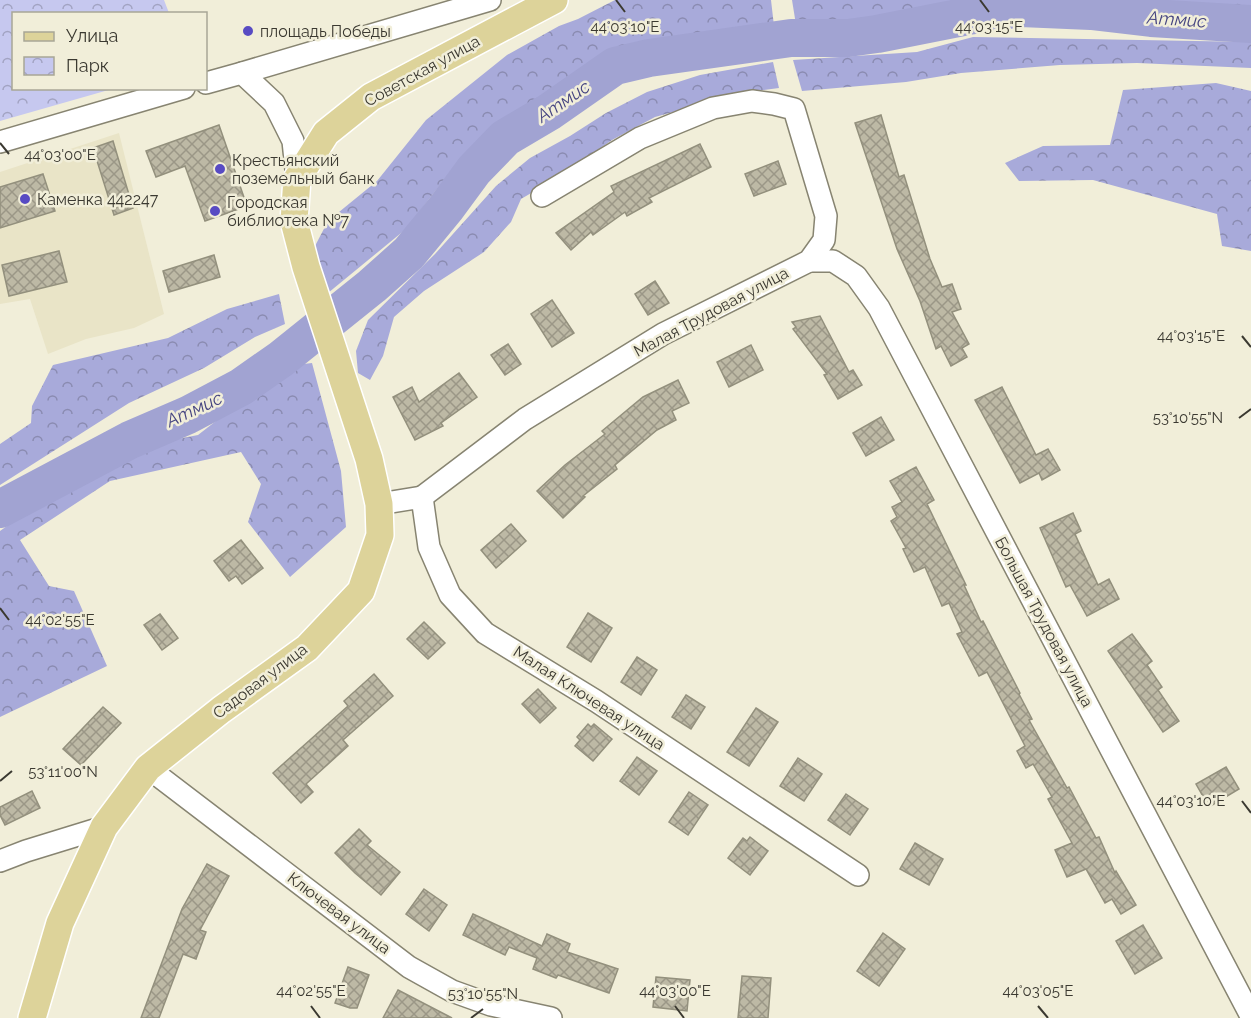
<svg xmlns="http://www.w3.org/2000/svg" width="1251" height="1018" viewBox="0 0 1251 1018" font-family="Raleway,sans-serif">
  <defs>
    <pattern id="forest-crowns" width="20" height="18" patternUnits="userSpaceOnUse" patternTransform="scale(1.5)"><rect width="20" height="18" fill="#a8aada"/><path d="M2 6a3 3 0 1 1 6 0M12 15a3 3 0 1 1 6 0" fill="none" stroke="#8a8bb1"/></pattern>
    <pattern id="park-crowns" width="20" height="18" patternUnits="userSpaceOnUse" patternTransform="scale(1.5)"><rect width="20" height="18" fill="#c6c8ef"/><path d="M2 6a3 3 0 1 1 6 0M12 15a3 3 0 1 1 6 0" fill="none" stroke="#a2a3c2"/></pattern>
    <pattern id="building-cross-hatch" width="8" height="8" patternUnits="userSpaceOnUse" patternTransform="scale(1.5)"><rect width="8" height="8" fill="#bdb9a5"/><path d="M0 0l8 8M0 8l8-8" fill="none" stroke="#9b9787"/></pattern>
  </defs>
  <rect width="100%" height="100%" fill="#f1eed9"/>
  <!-- built -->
  <polygon fill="#e9e4c7" points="119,133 164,314 134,328 86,339 48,354 30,299 0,304 0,172"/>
  <!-- forest -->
  <g fill="url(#forest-crowns)">
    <polygon points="615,0 771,0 774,26 731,35 689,41 649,43 599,62 538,106 499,127 463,155 406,229 328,293 315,246 328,221 377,181 426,120 507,55 559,26 578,19"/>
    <polygon points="792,0 957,0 837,29 797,31"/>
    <polygon points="1084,0 1251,0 1251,13 1194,11"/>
    <polygon points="973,37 1251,42 1251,68 1137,63 1060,65 961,73 906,82 802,91 793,60 917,52"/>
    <polygon points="773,62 779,88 742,93 655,117 612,140 567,172 521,199 511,222 484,252 424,291 394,317 383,356 370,380 358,373 356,351 368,320 435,254 496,186 530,158 570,136 606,113 647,92 700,75"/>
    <polygon points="1216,83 1251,91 1251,251 1222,246 1217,214 1093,180 1019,181 1005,163 1043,146 1110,145 1123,90"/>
    <polygon points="279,294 285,324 255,337 204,368 129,403 0,485 0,444 31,423 32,406 53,365 168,338 227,309"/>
    <polygon points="312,363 341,471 346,527 290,577 248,522 261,484 241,452 110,481 20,540 49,586 74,591 107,666 0,717 0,531 42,501 115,456 147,445 198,435 287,366"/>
  </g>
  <!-- park -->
  <polygon fill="url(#park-crowns)" points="0,0 164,0 169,13 14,14 14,88 112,89 0,121"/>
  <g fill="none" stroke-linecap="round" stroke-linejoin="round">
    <!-- river -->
    <polyline stroke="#a1a3d2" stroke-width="38" points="0,509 130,440 188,415 241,387 281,359 372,286 409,253 446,208 474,170 505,138 549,112 615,66 649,58 791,38 848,38 877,34 968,16 1021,8 1091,11 1151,18 1251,24"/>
  </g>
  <!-- building -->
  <g fill="url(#building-cross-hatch)" stroke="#93907d" stroke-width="1.5">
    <polygon points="881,115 899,177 904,175 930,259 942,287 952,284 961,309 952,312 969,344 962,348 967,357 951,366 941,346 936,349 920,301 897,249 855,123"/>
    <polygon points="219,125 247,206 205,221 185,166 156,177 146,151"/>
    <polygon points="113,141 133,208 114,215 93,148"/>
    <polygon points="700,144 711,167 649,198 652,202 627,216 625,212 593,235 591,232 571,250 556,233 614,192 611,186"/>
    <polygon points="778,161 786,184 754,196 745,174"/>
    <polygon points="43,174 55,211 0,228 0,187"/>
    <polygon points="59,251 67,282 9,296 2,265"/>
    <polygon points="214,255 220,277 169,292 163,271"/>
    <polygon points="655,281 669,303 648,315 635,294"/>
    <polygon points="552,300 574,333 552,347 531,314"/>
    <polygon points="820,316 849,372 853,370 862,385 838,399 824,375 827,374 793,329 796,327 792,322"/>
    <polygon points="508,344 521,364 505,375 491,355"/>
    <polygon points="751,345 763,370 729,387 717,362"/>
    <polygon points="459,373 477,397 441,423 443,426 415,440 393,397 412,387 419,402"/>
    <polygon points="678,380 689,403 672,411 676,420 657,430 615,465 617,469 583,496 585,497 563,518 537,491 565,465 605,434 602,431 643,397"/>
    <polygon points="1002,387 1036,455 1048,449 1060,470 1042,480 1039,473 1020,483 975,400"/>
    <polygon points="881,417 894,440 866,456 853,433"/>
    <polygon points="916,467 934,500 927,504 966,585 964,585 981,622 983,621 1020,693 1019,694 1032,719 1029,720 1067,788 1069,787 1096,838 1099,837 1115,873 1116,871 1136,905 1121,914 1112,899 1105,903 1086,869 1067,877 1055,850 1072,843 1048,799 1052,797 1033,764 1026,768 1017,751 1025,746 987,672 979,676 957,634 962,632 949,603 942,606 925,567 914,572 903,549 906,548 891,521 897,517 892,507 902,502 890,481"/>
    <polygon points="1073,513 1081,531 1075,534 1098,585 1109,579 1119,599 1087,616 1070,585 1066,587 1040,528"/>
    <polygon points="511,524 526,541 496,568 481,550"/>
    <polygon points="241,540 263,568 242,584 236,576 229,581 214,561"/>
    <polygon points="588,613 612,628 591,662 567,647"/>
    <polygon points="160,614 178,638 162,650 144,625"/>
    <polygon points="424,622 445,643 428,659 407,639"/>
    <polygon points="1132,634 1152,661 1147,665 1162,687 1158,690 1179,721 1163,732 1108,651"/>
    <polygon points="637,657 657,670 641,695 621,682"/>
    <polygon points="374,674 393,696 343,740 348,746 306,784 313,792 301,803 273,773 348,706 344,701"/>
    <polygon points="538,689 556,708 540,723 522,704"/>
    <polygon points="686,695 705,707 691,729 672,717"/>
    <polygon points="103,707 121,723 81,765 63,749"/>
    <polygon points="756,708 778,722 749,766 727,752"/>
    <polygon points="588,724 591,727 594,724 612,739 593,761 575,746 580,740 577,737"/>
    <polygon points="637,757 657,771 639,795 620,781"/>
    <polygon points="798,758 822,774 804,801 780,786"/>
    <polygon points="1226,767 1239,789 1209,807 1196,784"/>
    <polygon points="32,791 40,808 5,825 0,815 0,807"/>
    <polygon points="689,792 708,805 688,835 669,822"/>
    <polygon points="846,794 868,809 850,835 828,820"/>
    <polygon points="359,829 371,841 367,845 400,872 381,895 355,873 335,853"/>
    <polygon points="750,837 768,851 750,875 728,858 743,838 747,841"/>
    <polygon points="915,843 943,859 929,885 900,869"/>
    <polygon points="207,864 229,876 200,930 206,932 196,959 183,954 159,1018 141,1018 182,909"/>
    <polygon points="424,889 447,905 429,931 406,914"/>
    <polygon points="473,914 542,946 547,934 570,944 567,952 618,969 609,993 558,975 556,978 533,969 537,958 509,947 505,955 463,935"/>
    <polygon points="1143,925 1162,958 1135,974 1116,941"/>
    <polygon points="883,933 905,949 879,986 857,971"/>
    <polygon points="348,967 369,975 357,1008 350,1008 335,1003"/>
    <polygon points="742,976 771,978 768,1018 738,1018"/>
    <polygon points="656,977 690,980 687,1011 653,1007"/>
    <polygon points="398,990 452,1018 383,1018"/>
  </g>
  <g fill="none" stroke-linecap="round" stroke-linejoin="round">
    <!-- minor casing -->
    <g stroke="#878471" stroke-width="24">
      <g id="minor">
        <polyline points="242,73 490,0"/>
        <polyline points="206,83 242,73 274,103 293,141 297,179"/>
        <polyline points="0,142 184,88"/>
        <polyline points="809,261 833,261 856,276 879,308 1251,1016"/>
        <polyline points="422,497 525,419 663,334 809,261 824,240 826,216 794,109 774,104 752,101 713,108 640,138 542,196"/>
        <polyline points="379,504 422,497 429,547 450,595 485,633 596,701 858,875"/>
        <polyline points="148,768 409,967 452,991 491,1005 551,1018"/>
        <polyline points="0,861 26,851 104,827"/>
      </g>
    </g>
    <!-- major casing -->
    <g stroke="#fff" stroke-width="30">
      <polyline id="major" points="32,1018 60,923 104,827 148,768 221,710 307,648 361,591 380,535 379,504 369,459 306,267 294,221 297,179 326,133 371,97 554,0"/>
    </g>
    <!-- minor -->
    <use href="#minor" stroke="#fff" stroke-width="21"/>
    <!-- major -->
    <use href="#major" stroke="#ddd39a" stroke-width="27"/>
  </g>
  <!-- ticks -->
  <path fill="none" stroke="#3b3931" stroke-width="2" d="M616,0l9,12M980,0l9,12M0,143l9,11M1242,336l9,11M1239,418l12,-9M0,608l9,12M0,781l12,-10M1242,801l9,12M311,1006l9,12M675,1006l9,12M1038,1006l10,12M471,1018l12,-9"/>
  <!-- markers -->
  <g fill="#584bc3" stroke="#f1eed9" stroke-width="2">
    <circle cx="248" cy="31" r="6"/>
    <circle cx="220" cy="169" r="6"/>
    <circle cx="25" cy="199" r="6"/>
    <circle cx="215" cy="211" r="6"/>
  </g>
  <g text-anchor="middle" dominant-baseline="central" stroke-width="5" stroke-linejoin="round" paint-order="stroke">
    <!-- poi labels -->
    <g font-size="16" fill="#3b3931" stroke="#f1eed9" text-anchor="start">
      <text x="260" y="31">площадь Победы</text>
      <text x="232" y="160">Крестьянский<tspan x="232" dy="18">поземельный банк</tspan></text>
      <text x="37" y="199">Каменка 442247</text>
      <text x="227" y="202">Городская<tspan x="227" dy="18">библиотека №7</tspan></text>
    </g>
    <!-- street labels -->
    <g font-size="16" fill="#3b3931" stroke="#f1eed9">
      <text transform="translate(422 71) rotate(-29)">Советская улица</text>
      <text transform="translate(711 312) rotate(-28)">Малая Трудовая улица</text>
      <text transform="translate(1044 622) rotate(62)">Большая Трудовая улица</text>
      <text transform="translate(260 681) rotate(-37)">Садовая улица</text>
      <text transform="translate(589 698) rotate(33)">Малая Ключевая улица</text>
      <text transform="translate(339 913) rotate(37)">Ключевая улица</text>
    </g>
    <!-- water labels -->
    <g font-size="18" font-style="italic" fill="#454480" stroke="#f1eed9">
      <text transform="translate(1177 19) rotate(4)">Атмис</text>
      <text transform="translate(563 101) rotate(-34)">Атмис</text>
      <text transform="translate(194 409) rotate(-25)">Атмис</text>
    </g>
  </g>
  <g font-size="15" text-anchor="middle" fill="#3b3931" stroke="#f1eed9" stroke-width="5" stroke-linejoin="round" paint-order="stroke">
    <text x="625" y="32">44°03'10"E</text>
    <text x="989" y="32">44°03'15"E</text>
    <text x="60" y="160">44°03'00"E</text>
    <text x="1191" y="341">44°03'15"E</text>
    <text x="1188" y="423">53°10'55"N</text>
    <text x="60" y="625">44°02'55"E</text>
    <text x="63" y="777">53°11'00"N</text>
    <text x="1191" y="806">44°03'10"E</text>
    <text x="311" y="996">44°02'55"E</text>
    <text x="675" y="996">44°03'00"E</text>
    <text x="1038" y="996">44°03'05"E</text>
    <text x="483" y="999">53°10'55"N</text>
  </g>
  <!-- legend -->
  <rect x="12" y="12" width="195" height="78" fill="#f1eed9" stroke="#a8a696" stroke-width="1.5"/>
  <rect x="24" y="32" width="30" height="9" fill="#ddd39a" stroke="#a8a696" stroke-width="1.5"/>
  <text x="66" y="42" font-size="18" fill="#3b3931">Улица</text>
  <rect x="24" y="57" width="30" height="18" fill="url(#park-crowns)" stroke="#a8a696" stroke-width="1.5"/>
  <text x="66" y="72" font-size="18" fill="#3b3931">Парк</text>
</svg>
